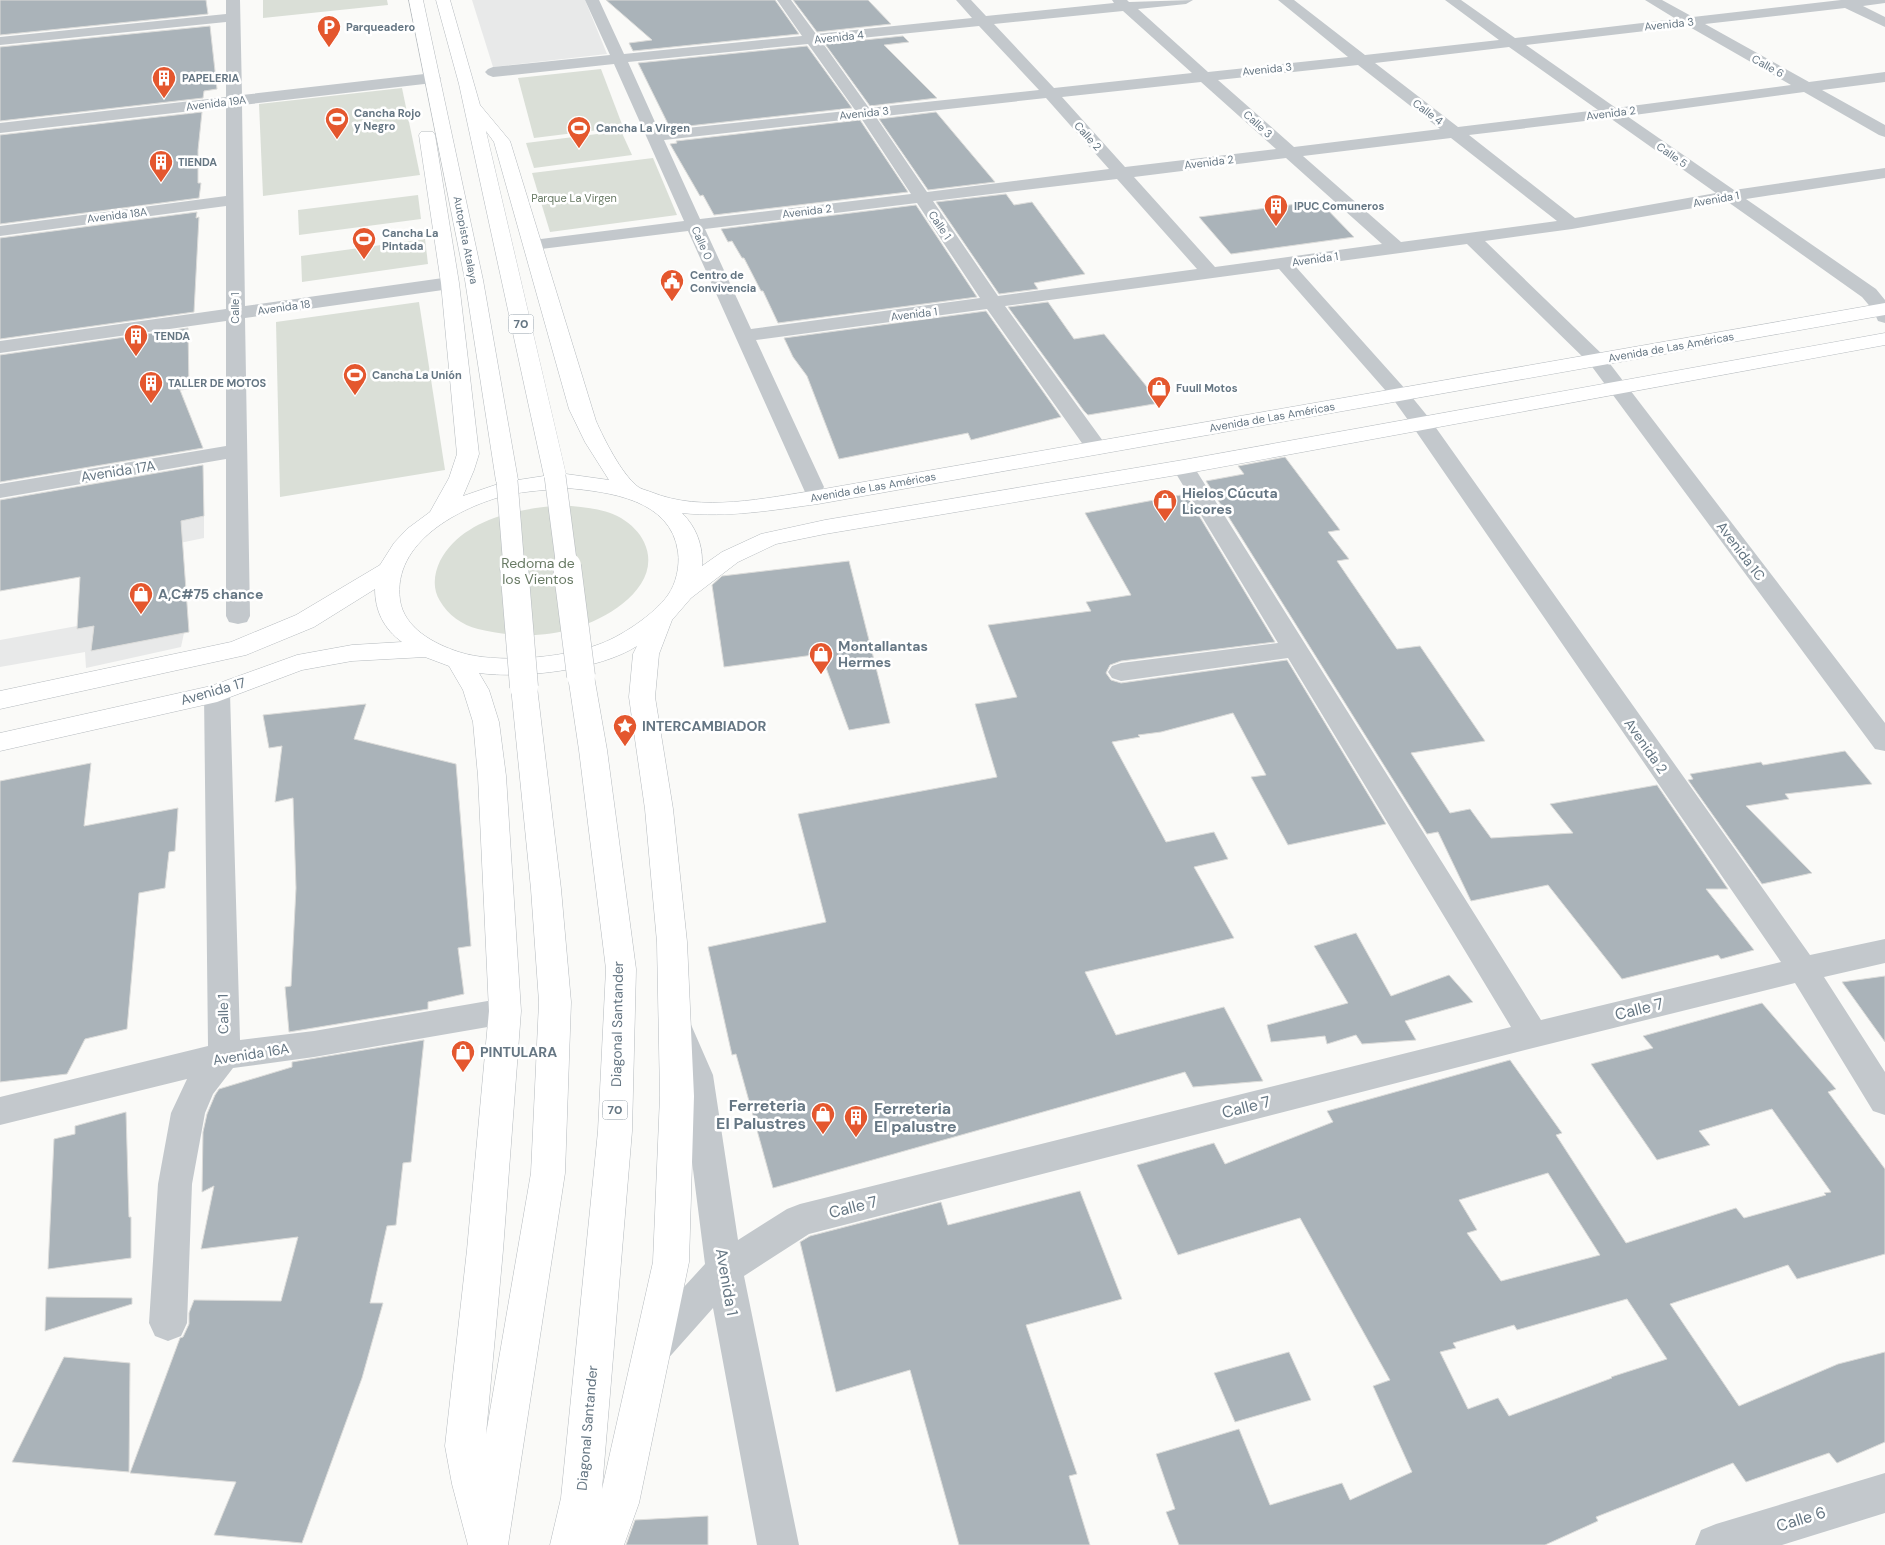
<svg xmlns="http://www.w3.org/2000/svg" width="1885" height="1545" viewBox="0 0 1885 1545" font-family="'DM Sans',sans-serif">
  <rect width="100%" height="100%" fill="#fafaf8"/>
  <!-- built -->
  <g fill="#e8e9e9">
    <polygon points="472,0 585,0 607,54 493,67"/>
    <polygon points="204,516 204,538 107,558 108,534"/>
    <polygon points="77,626 77,629 94,626 92,651 184,633 181,647 86,668 85,652 0,667 0,640"/>
  </g>
  <!-- green -->
  <g fill="#dadfd7">
    <polygon points="263,0 387,0 388,5 263,18"/>
    <polygon points="601,69 623,127 534,138 518,78"/>
    <polygon points="402,88 420,175 263,196 259,104"/>
    <polygon points="621,131 632,155 534,168 526,143"/>
    <polygon points="653,158 677,215 550,232 532,173"/>
    <polygon points="418,195 421,219 299,235 298,210"/>
    <polygon points="425,239 428,264 302,282 301,256"/>
    <polygon points="419,302 445,470 280,497 276,322"/>
    <path d="M562,505c20,2 41,3 59,13 10,6 19,15 23,24 20,42 -34,76 -69,86 -32,10 -65,9 -97,1 -16,-4 -30,-14 -38,-28 -8,-13 -6,-27 0,-40 23,-43 78,-52 122,-56z"/>
  </g>
  <!-- building -->
  <g fill="#aab3b9" stroke="#dcdcda" fill-rule="evenodd">
    <polygon points="0,0 206,0 208,14 0,35"/>
    <polygon points="606,0 775,0 799,34 633,51 629,43 652,40"/>
    <polygon points="793,0 868,0 891,24 817,32"/>
    <polygon points="210,26 217,89 204,91 203,98 0,121 0,47"/>
    <polygon points="903,36 909,42 884,45 937,98 870,106 825,44"/>
    <polygon points="807,46 852,108 670,128 638,63"/>
    <polygon points="202,112 198,150 198,183 201,183 199,198 0,224 0,135"/>
    <polygon points="936,112 995,182 928,190 879,119"/>
    <polygon points="860,120 908,192 714,215 703,195 700,196 670,144 677,143 676,141"/>
    <polygon points="1006,194 1014,205 1032,202 1085,274 1034,283 1038,289 999,294 936,202"/>
    <polygon points="1319,201 1354,237 1231,254 1199,217"/>
    <polygon points="916,205 977,297 778,323 763,291 761,291 744,258 742,258 732,241 728,242 721,229"/>
    <polygon points="197,212 196,218 199,217 194,312 0,339 0,238"/>
    <polygon points="1048,302 1074,339 1104,334 1160,403 1088,415 1084,411 1008,307"/>
    <polygon points="986,311 1061,417 971,440 968,433 839,459 807,376 793,357 784,338"/>
    <polygon points="188,328 189,389 180,390 203,448 0,482 0,355"/>
    <polygon points="1285,457 1340,530 1328,532 1349,559 1337,561 1397,649 1420,646 1485,741 1411,753 1450,813 1470,809 1491,838 1573,833 1550,804 1657,785 1728,889 1706,889 1754,950 1721,959 1718,955 1622,979 1548,885 1471,901 1438,832 1427,834 1206,481 1244,474 1238,466"/>
    <polygon points="203,465 204,516 181,521 189,632 91,651 94,626 77,629 80,577 0,591 0,500"/>
    <polygon points="1186,494 1275,642 1121,661 1110,665 1106,673 1111,680 1121,683 1287,660 1386,824 1288,845 1251,777 1266,775 1233,713 1161,732 1138,735 1140,737 1112,742 1166,842 1214,832 1228,859 1194,867 1234,938 1085,972 1116,1035 1224,1007 1263,1081 1193,1087 1185,1072 773,1188 736,1054 732,1055 708,947 826,922 798,814 997,777 975,704 1017,697 988,625 1091,611 1086,602 1131,595 1085,513"/>
    <polygon points="849,561 890,723 849,730 821,654 724,667 712,585 722,576"/>
    <polygon points="366,704 354,739 456,764 471,946 458,948 464,994 428,1002 428,1009 289,1032 285,987 291,986 296,888 293,798 275,802 282,746 269,748 263,715"/>
    <polygon points="1845,751 1872,784 1785,794 1789,799 1746,806 1812,873 1762,884 1688,780 1693,779 1690,774 1761,762 1763,765"/>
    <polygon points="91,763 84,826 178,808 175,851 169,852 165,888 139,893 127,1029 85,1039 67,1074 0,1082 0,781"/>
    <polygon points="1356,933 1391,996 1449,975 1473,1002 1405,1021 1416,1040 1362,1044 1356,1035 1327,1044 1325,1036 1271,1042 1267,1025 1348,1003 1314,946"/>
    <polygon points="1885,976 1885,1042 1842,982"/>
    <path d="M1762,1003l74,86 -8,3 57,77v85l-88,25 -9,-14 -118,39 69,102 99,-42 47,-12v90l-48,21 -8,-10 -83,29 -13,-19 -137,54 2,4 -53,24h-366l-13,-33 9,-3 -19,-55 83,-25 31,76 72,-22 8,17 62,-28 -39,-86 17,-6 -90,-162 -122,37 -41,-90 77,-22 11,21 108,-42 -6,-11 183,-51 52,73 -6,2 70,108 110,-35 8,10 82,-23 -2,-2 7,-1 -59,-83 -73,22 11,14 -53,15 -66,-96 62,-16 -10,-12zM1548,1173l52,82 -99,26 -34,-48 10,-3 -18,-30zM1627,1299l40,60 -56,18 1,1 -103,38 -11,-18 -30,11 -28,-57 16,-4 -3,-5 61,-18 3,5z"/>
    <polygon points="424,1040 411,1162 403,1163 396,1225 387,1226 370,1303 383,1303 362,1378 302,1543 214,1535 236,1482 130,1473 180,1338 183,1337 189,1324 189,1313 194,1300 281,1301 298,1237 201,1249 214,1186 202,1192 203,1132 207,1114 215,1095 219,1089 292,1067 292,1062"/>
    <polygon points="126,1112 129,1217 131,1217 131,1258 48,1269 54,1139 75,1134 75,1126"/>
    <polygon points="1080,1191 1122,1299 1026,1325 1077,1474 1069,1476 1090,1545 959,1545 910,1370 836,1392 800,1242 810,1236 941,1202 948,1225"/>
    <polygon points="46,1297 132,1298 132,1304 45,1331"/>
    <polygon points="1289,1352 1311,1400 1235,1422 1214,1373"/>
    <polygon points="64,1357 130,1363 129,1472 12,1462"/>
    <polygon points="708,1516 708,1545 626,1545 635,1520"/>
  </g>
  <g fill="none" stroke-linecap="round" stroke-linejoin="round">
    <!-- major casing -->
    <g stroke="#b5babe" stroke-width="1">
      <path id="major" d="M409,0h14l60,280 35,200 26,-4 -85,-392 -23,-84h14l30,105 30,36 86,280c8,18 25,52 41,65 3,3 9,4 14,6 51,21 114,6 167,-2l1067,-187v12l-1067,189c-45,6 -90,14 -136,9 15,15 21,33 20,53l20,-14 39,-18 64,-14 358,-60 702,-127v12l-702,129 -358,60 -49,10 -38,18 -47,36 -19,22 -13,34 -4,43 18,112 14,133 7,154 -5,166 -50,241 -15,42h-74l11,-47 37,-367 8,-162 -27,-219 -11,-74 4,-6 9,-3 9,3 4,6 13,74 29,219 -4,162 -30,358 51,-227 7,-166 -3,-154 -12,-133 -16,-112 4,-43 4,-8c-37,24 -115,33 -158,27l10,17 10,32 7,54 15,235 -18,239 -17,184 45,-261 8,-171 -8,-113 -20,-202 4,-6 9,-3 9,3 4,6 24,202 10,113 -6,171 -57,372h-40l-16,-61 -7,-38 22,-196 22,-239 -11,-235 -5,-54 -10,-32 -14,-24 -24,-9 -73,4 -50,9 -85,32 -217,49v-18l211,-47 86,-31 55,-10 50,-3c-18,-13 -27,-31 -27,-53l-61,38 -68,28 -246,54v-18l231,-49 65,-27 84,-50 14,-22 13,-14 23,-17 19,-34 8,-24 -16,-171 -22,-148 2,-3h12l2,3 24,148 20,171 -5,16 -11,26 35,-12 -2,-3 -31,-201zM486,131l8,11 75,267 16,33 24,38 -43,-6zM567,488c42,4 104,11 111,64 2,14 -2,32 -10,43 -13,19 -49,43 -71,50 -35,13 -102,19 -138,7 -25,-8 -55,-24 -59,-52 -8,-58 60,-93 107,-105 19,-4 40,-5 60,-7z"/>
    </g>
    <!-- minor -->
    <g fill="#c3c8cc" fill-rule="evenodd">
      <polygon points="226,0 240,0 242,95 433,73 438,75 441,78 438,81 433,83 242,105 245,306 450,277 457,279 459,283 457,287 450,289 245,318 250,616 247,622 238,624 229,622 226,616 226,459 0,498 0,484 226,446 226,321 0,353 0,341 226,309 226,206 0,236 0,226 226,196 226,107 0,133 0,123 226,97 226,22 0,45 0,37 226,14"/>
      <path d="M585,0h14l25,54 178,-18 -25,-36h14l25,34 156,-16 -16,-18h15l15,16 128,-13 -2,-3h15l2,2 64,-2 -7,4 -48,5 70,63 140,-15 -70,-57h16l71,55 134,-15 -54,-40h16l54,38 161,-19 -31,-19h17l31,17 148,-17h44v3l-22,3 22,11v10l-40,-19 -140,16 104,58 76,-10v10l-63,8 63,35v12l-6,-2 -75,-43 -177,24 107,74 151,-22v10l-139,21 130,90 9,11v23l-7,-2 -5,-11 -11,-13 -134,-95 -156,27 -87,12 119,115 281,367v28l-10,-2 -285,-385 -123,-120 -171,23 111,124 22,27 381,537 75,-16v24l-61,14 61,95v43l-12,-4 -78,-128 -262,65 -724,186 -65,42 55,269h-42l-44,-237 -48,54 -13,5 -13,-5 -6,-13 6,-13 66,-72 -24,-189 -19,-46 5,-9 11,-4 11,4 24,55 25,165 49,-31 13,-5 711,-177 -223,-369 -167,23 -9,-3 -4,-6 4,-6 9,-3 157,-20 -106,-176 3,-5 8,-2 8,2 3,5 347,553 240,-58 -368,-535 -20,-28 -114,-130 -274,37 103,142 -3,5 -8,2 -8,-2 -102,-144 -231,31 68,147 -3,5 -8,2 -8,-2 -117,-261 -155,19 -6,-1 -3,-4 3,-4 6,-1 151,-19 -70,-157 -121,13 -5,-2 -3,-3 3,-3 5,-2 117,-12zM1123,11l69,62 -138,15 -60,-64zM979,26l60,64 -170,18 -47,-66zM1688,26l103,59 -175,23 -90,-63zM808,44l47,66 -196,21 -31,-69zM1509,47l89,63 -140,17 -83,-64zM1358,65l82,64 -146,18 -76,-67zM1201,82l75,67 -151,18 -63,-70zM1046,98l63,71 -182,23 -51,-75zM861,118l50,76 -211,25 -36,-79zM1610,118l106,75 -141,25 -106,-83zM1451,138l106,83 -156,21 -98,-86zM1286,158l96,86 -167,23 -81,-90zM1117,179l80,90 -199,27 -65,-95zM917,203l63,95 -229,31 -46,-100z"/>
      <polygon points="217,684 226,687 230,693 240,1040 314,1031 505,998 516,1002 521,1011 516,1020 505,1024 314,1057 233,1068 213,1094 205,1113 192,1184 187,1323 181,1336 168,1341 155,1336 149,1323 158,1184 171,1113 187,1079 0,1125 0,1097 208,1046 204,693 208,687"/>
      <polygon points="1885,1473 1885,1513 1782,1545 1695,1545 1701,1530 1716,1524"/>
    </g>
    <!-- major -->
    <use href="#major" fill="#fff" fill-rule="evenodd"/>
    <!-- major-bridge-far1 casing -->
    <g stroke="#b5babe" stroke-width="22" stroke-linecap="butt">
      <g id="major-bridge-far1">
        <polyline points="555,476 567,568"/>
        <polyline points="507,481 514,568"/>
      </g>
    </g>
    <!-- major-bridge casing -->
    <g stroke="#b5babe" stroke-width="29" stroke-linecap="butt">
      <g id="major-bridge">
        <polyline points="514,566 524,687"/>
        <polyline points="567,566 581,676"/>
      </g>
    </g>
    <!-- major-bridge-far1 -->
    <use href="#major-bridge-far1" stroke="#fff" stroke-width="21"/>
    <!-- major-bridge -->
    <use href="#major-bridge" stroke="#fff" stroke-width="28"/>
  </g>
  <!-- icons -->
  <defs>
    <g id="parking-pin" transform="scale(1.25)"><path d="M0 17L-7.5 6A9.5 9.5 0 1 1 7.5 6Z" fill="#e4572e" stroke="#fff"/><path d="M-3.5-5.5H1a3.5 3.5 0 0 1 0 7H-1V5.5H-3.5ZM-1-3.4V-.6H.8a1.4 1.4 0 0 0 0-2.8Z" fill="#fff"/></g>
    <g id="building-pin" transform="scale(1.25)"><path d="M0 17L-7.5 6A9.5 9.5 0 1 1 7.5 6Z" fill="#e4572e" stroke="#fff"/><path d="M-4-6H4V6H1V3H-1V6H-4ZM-2.5-4.3h1.7v1.8h-1.7ZM.8-4.3h1.7v1.8H.8ZM-2.5-1h1.7V.8h-1.7ZM.8-1h1.7V.8H.8Z" fill="#fff"/></g>
    <g id="stadium-pin" transform="scale(1.25)"><path d="M0 17L-7.5 6A9.5 9.5 0 1 1 7.5 6Z" fill="#e4572e" stroke="#fff"/><path d="M0-5a6.5 5 0 1 0 0 10a6.5 5 0 1 0 0-10ZM-3.5-1.8h7v3.6h-7Z" fill="#fff"/></g>
    <g id="civic-pin" transform="scale(1.25)"><path d="M0 17L-7.5 6A9.5 9.5 0 1 1 7.5 6Z" fill="#e4572e" stroke="#fff"/><path d="M-.6-6.5H3V-4.5H.6V-3L4-1V1h2V6H-6V1h2V-1L-.6-3ZM-1.2 2.5V6h2.4V2.5Z" fill="#fff"/></g>
    <g id="shop-pin" transform="scale(1.25)"><path d="M0 17L-7.5 6A9.5 9.5 0 1 1 7.5 6Z" fill="#e4572e" stroke="#fff"/><path d="M-5-2.5h2.3a2.7 3.5 0 0 1 5.4 0H5L5.5 6h-11ZM-1.5-2.5h3a1.5 2.3 0 0 0-3 0Z" fill="#fff"/></g>
    <g id="sight-pin" transform="scale(1.25)"><path d="M0 17L-7.5 6A9.5 9.5 0 1 1 7.5 6Z" fill="#e4572e" stroke="#fff"/><path d="M0-6L1.8-2.2L6-1.7L2.9 1.2L3.7 5.4L0 3.3L-3.7 5.4L-2.9 1.2L-6-1.7L-1.8-2.2Z" fill="#fff"/></g>
  </defs>
  <g fill-rule="evenodd">
    <use href="#parking-pin" x="329" y="27"/>
    <use href="#building-pin" x="164" y="78"/>
    <use href="#stadium-pin" x="337" y="119"/>
    <use href="#stadium-pin" x="579" y="128"/>
    <use href="#building-pin" x="161" y="162"/>
    <use href="#building-pin" x="1276" y="206"/>
    <use href="#stadium-pin" x="364" y="239"/>
    <use href="#civic-pin" x="672" y="281"/>
    <use href="#building-pin" x="136" y="336"/>
    <use href="#stadium-pin" x="355" y="375"/>
    <use href="#building-pin" x="151" y="383"/>
    <use href="#shop-pin" x="1159" y="388"/>
    <use href="#shop-pin" x="1165" y="501"/>
    <use href="#shop-pin" x="141" y="594"/>
    <use href="#shop-pin" x="821" y="654"/>
    <use href="#sight-pin" x="625" y="726"/>
    <use href="#shop-pin" x="463" y="1052"/>
    <use href="#shop-pin" x="823" y="1114"/>
    <use href="#building-pin" x="856" y="1117"/>
  </g>
  <g text-anchor="middle" dominant-baseline="central" stroke-width="5" stroke-linejoin="round" paint-order="stroke">
    <!-- far-street labels -->
    <g font-size="11" fill="#657683" stroke="#fff">
      <text transform="translate(1669 24) rotate(-6)">Avenida 3</text>
      <text transform="translate(839 37) rotate(-6)">Avenida 4</text>
      <text transform="translate(1768 66) rotate(29)">Calle 6</text>
      <text transform="translate(1267 69) rotate(-6)">Avenida 3</text>
      <text transform="translate(216 103) rotate(-7)">Avenida 19A</text>
      <text transform="translate(1428 112) rotate(37)">Calle 4</text>
      <text transform="translate(864 113) rotate(-6)">Avenida 3</text>
      <text transform="translate(1611 113) rotate(-7)">Avenida 2</text>
      <text transform="translate(1258 124) rotate(42)">Calle 3</text>
      <text transform="translate(1088 136) rotate(48)">Calle 2</text>
      <text transform="translate(1672 155) rotate(35)">Calle 5</text>
      <text transform="translate(1209 162) rotate(-7)">Avenida 2</text>
      <text transform="translate(1716 199) rotate(-10)">Avenida 1</text>
      <text transform="translate(807 211) rotate(-7)">Avenida 2</text>
      <text transform="translate(117 215) rotate(-7)">Avenida 18A</text>
      <text transform="translate(940 225) rotate(56)">Calle 1</text>
      <text transform="translate(466 240) rotate(79)">Autopista Atalaya</text>
      <text transform="translate(702 243) rotate(66)">Calle 0</text>
      <text transform="translate(1315 259) rotate(-8)">Avenida 1</text>
      <text transform="translate(284 307) rotate(-8)">Avenida 18</text>
      <text transform="translate(235 308) rotate(-90)">Calle 1</text>
      <text transform="translate(914 314) rotate(-7)">Avenida 1</text>
      <text transform="translate(1671 347) rotate(-10)">Avenida de Las Américas</text>
      <text transform="translate(1272 417) rotate(-10)">Avenida de Las Américas</text>
      <text transform="translate(873 487) rotate(-10)">Avenida de Las Américas</text>
    </g>
    <!-- far-poi labels -->
    <g font-size="11" font-weight="bold" fill="#657683" stroke="#fff" text-anchor="start">
      <text x="346" y="27">Parqueadero</text>
      <text x="182" y="78">PAPELERIA</text>
      <text x="354" y="113">Cancha Rojo<tspan x="354" dy="13">y Negro</tspan></text>
      <text x="596" y="128">Cancha La Virgen</text>
      <text x="178" y="162">TIENDA</text>
      <text x="1294" y="206">IPUC Comuneros</text>
      <text x="382" y="233">Cancha La<tspan x="382" dy="13">Pintada</tspan></text>
      <text x="690" y="275">Centro de<tspan x="690" dy="13">Convivencia</tspan></text>
      <text x="154" y="336">TENDA</text>
      <text x="372" y="375">Cancha La Unión</text>
      <text x="168" y="383">TALLER DE MOTOS</text>
      <text x="1176" y="388">Fuull Motos</text>
    </g>
    <!-- far-park labels -->
    <g font-size="11" fill="#687a64" stroke="#fff">
      <text x="574" y="198">Parque La Virgen</text>
    </g>
    <!-- shield labels -->
    <g fill="#fff" stroke="#939fa8" stroke-width="1">
      <rect x="508.5" y="314.5" width="25" height="19" rx="4"/>
      <rect x="602.5" y="1100.5" width="25" height="19" rx="4"/>
    </g>
    <g font-size="12" font-weight="bold" fill="#657683">
      <text x="521" y="324">70</text>
      <text x="615" y="1110">70</text>
    </g>
    <!-- street labels -->
    <g font-size="14" fill="#657683" stroke="#fff">
      <text transform="translate(118 471) rotate(-9)">Avenida 17A</text>
      <text transform="translate(1741 551) rotate(53)">Avenida 1C</text>
      <text transform="translate(213 691) rotate(-16)">Avenida 17</text>
      <text transform="translate(1646 746) rotate(55)">Avenida 2</text>
      <text transform="translate(223 1014) rotate(-91)">Calle 1</text>
      <text transform="translate(617 1024) rotate(-89)">Diagonal Santander</text>
      <text transform="translate(251 1054) rotate(-9)">Avenida 16A</text>
      <text transform="translate(587 1428) rotate(-85)">Diagonal Santander</text>
    </g>
    <!-- poi labels -->
    <g font-size="14" font-weight="bold" fill="#657683" stroke="#fff" text-anchor="start">
      <text x="1182" y="493">Hielos Cúcuta<tspan x="1182" dy="16">Licores</tspan></text>
      <text x="158" y="594">A,C#75 chance</text>
      <text x="838" y="646">Montallantas<tspan x="838" dy="16">Hermes</tspan></text>
      <text x="642" y="726">INTERCAMBIADOR</text>
      <text x="480" y="1052">PINTULARA</text>
    </g>
    <!-- park labels -->
    <g font-size="14" fill="#687a64" stroke="#fff">
      <text x="538" y="563">Redoma de<tspan x="538" dy="16">los Vientos</tspan></text>
    </g>
    <!-- near-street labels -->
    <g font-size="16" fill="#657683" stroke="#fff">
      <text transform="translate(1639 1009) rotate(-14)">Calle 7</text>
      <text transform="translate(1246 1107) rotate(-14)">Calle 7</text>
      <text transform="translate(853 1207) rotate(-14)">Calle 7</text>
      <text transform="translate(727 1282) rotate(80)">Avenida 1</text>
      <text transform="translate(1801 1519) rotate(-17)">Calle 6</text>
    </g>
    <!-- near-poi labels -->
    <g font-size="16" font-weight="bold" fill="#657683" stroke="#fff" text-anchor="end">
      <text x="806" y="1105">Ferreteria<tspan x="806" dy="18">El Palustres</tspan></text>
      <text x="874" y="1108" text-anchor="start">Ferreteria<tspan x="874" dy="18">El palustre</tspan></text>
    </g>
  </g>
</svg>
